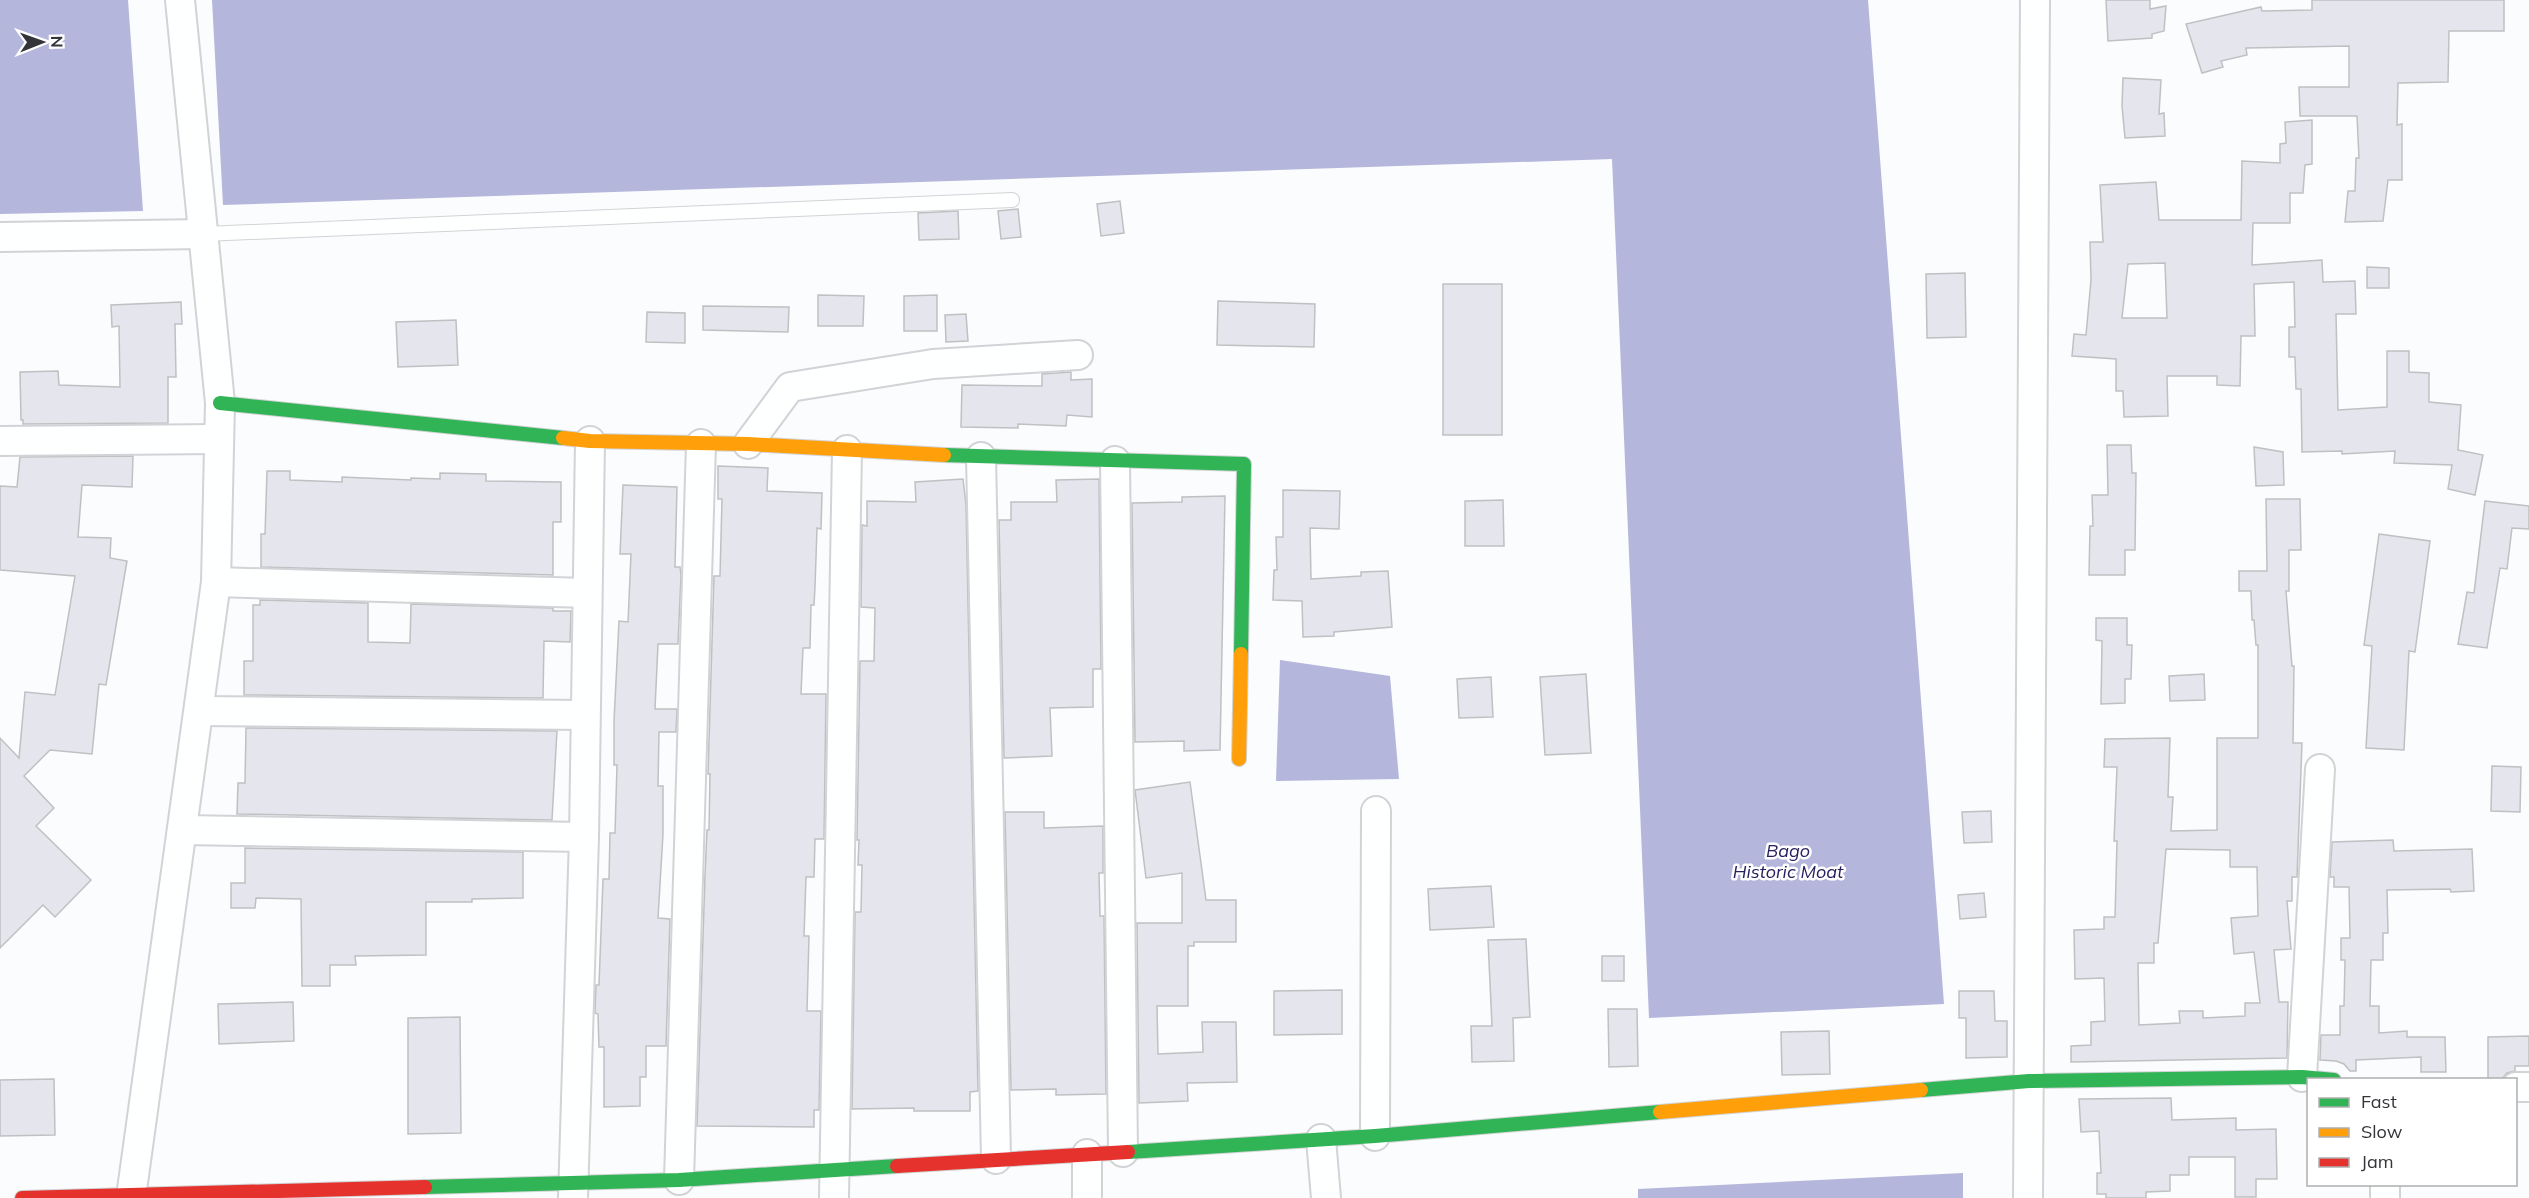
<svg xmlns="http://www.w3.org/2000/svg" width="2529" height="1198" viewBox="0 0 2529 1198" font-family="Mulish,sans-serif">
  <rect width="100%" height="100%" fill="#fbfcfd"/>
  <!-- water -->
  <g fill="#b4b6db">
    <polygon points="0,0 128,0 143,211 0,214"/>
    <polygon points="212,0 1868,0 1944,1004 1649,1018 1612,159 223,205"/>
    <polygon points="1280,660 1390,676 1399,779 1276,781"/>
    <polygon points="1963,1173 1963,1198 1638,1198 1638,1189"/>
  </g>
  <!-- building -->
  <g fill="#e4e5ed" stroke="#bfc0c2" stroke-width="1.5" fill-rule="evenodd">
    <polygon points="2106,0 2150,0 2150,9 2166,6 2164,31 2152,34 2152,38 2108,41"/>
    <polygon points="2312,0 2504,0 2504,31 2449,31 2448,82 2398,83 2397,125 2402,124 2402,180 2388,180 2383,221 2345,222 2348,191 2355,191 2356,158 2359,158 2357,116 2300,116 2299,87 2349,87 2349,46 2246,48 2247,55 2221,61 2223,67 2202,73 2186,24 2261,7 2262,11 2312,10"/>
    <polygon points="2123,78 2161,80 2159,114 2164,113 2165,136 2125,138 2122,106"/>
    <path d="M2312,120v44l-7,1 -2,28h-13v30h-37l-1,42 70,-5 1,22 32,-1 1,33h-20l2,96 49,-3v-56h22v21l20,1v29l32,3 -3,45 25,5 -8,40 -27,-6 4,-24 -58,-2 1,-12 -53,3v-3l-40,1 -1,-63h-5l-1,-32h-6v-30h6l-1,-45 -40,2 1,52h-14l-1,50 -23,-1v-9h-50l1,40 -44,1 -1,-26h-7v-32l-44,-3 2,-22 12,1 5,-55 -1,-38h13l-3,-57 56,-3 3,38h82l1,-59 38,2v-19l6,-1 -1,-21zM2165,263l2,55h-45l6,-54z"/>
    <polygon points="1120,201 1124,233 1101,236 1097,204"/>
    <polygon points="1018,209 1021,237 1001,239 998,211"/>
    <polygon points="958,211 959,239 919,240 918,213"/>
    <polygon points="2367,267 2389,268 2389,288 2367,288"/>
    <polygon points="1965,273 1966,337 1927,338 1926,274"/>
    <rect x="1443" y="284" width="59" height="151"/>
    <polygon points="818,295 864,296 863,326 818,326"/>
    <polygon points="937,295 937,331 904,331 904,296"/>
    <polygon points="1218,301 1315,304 1314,347 1217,345"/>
    <polygon points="181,302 182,324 175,324 176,377 168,377 168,423 23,424 23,420 21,420 20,372 58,371 59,385 120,387 119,326 112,327 111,305"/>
    <polygon points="703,306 789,307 788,332 703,330"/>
    <polygon points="647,312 685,313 685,343 646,342"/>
    <polygon points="966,314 968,341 946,342 945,315"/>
    <polygon points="456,320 458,365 398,367 396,322"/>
    <polygon points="1071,372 1071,380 1092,379 1092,417 1067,415 1066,426 1018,424 1018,428 961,427 962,385 1042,386 1042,374"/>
    <polygon points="2107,445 2131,445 2132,473 2136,473 2135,550 2125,550 2125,575 2089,575 2090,526 2093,526 2092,495 2108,495"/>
    <polygon points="2254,447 2283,452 2284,485 2256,486"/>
    <polygon points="133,456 132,487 82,485 78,537 111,538 110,558 127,561 106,685 99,684 92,754 50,750 24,776 54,808 36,826 91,880 55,917 43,905 0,948 0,738 19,758 25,692 55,695 75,576 0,570 0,486 17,487 20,457"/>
    <polygon points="718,466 768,468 767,491 822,493 821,529 817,528 815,587 814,605 811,605 810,648 803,648 801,694 826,694 824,839 815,839 814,877 806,877 804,936 809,936 807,1011 821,1011 819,1110 814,1110 814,1127 697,1126 705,875 707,830 709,830 710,774 708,774 714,576 720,576 722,499 718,499"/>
    <polygon points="267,471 290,471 290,480 342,482 342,477 411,480 411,478 440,479 440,473 486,474 486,481 561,482 561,522 553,522 553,575 261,567 261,534 265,534"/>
    <polygon points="963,479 966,505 978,1091 970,1092 970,1111 914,1111 914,1108 852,1109 855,912 861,912 862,865 858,865 859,840 857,840 860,661 874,661 875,608 861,607 862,525 867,526 867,501 916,502 915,482"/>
    <polygon points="1099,479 1101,669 1093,669 1093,707 1050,708 1052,756 1004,758 999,520 1011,520 1011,502 1057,502 1056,480"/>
    <polygon points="623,485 677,487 675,567 680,567 681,575 678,644 658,644 655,709 677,709 676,732 659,732 658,786 663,786 663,834 658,918 670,919 666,1046 646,1046 646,1077 640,1077 640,1106 604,1107 604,1047 599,1047 598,1014 595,1013 596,985 599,985 603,879 609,879 610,833 615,833 617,765 614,765 614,721 619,621 628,622 631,554 620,554"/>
    <polygon points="1283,490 1340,491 1339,529 1310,528 1311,579 1361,576 1361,572 1388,571 1392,627 1334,632 1334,636 1303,637 1302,601 1273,600 1274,570 1277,570 1276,537 1283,537"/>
    <polygon points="1225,496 1220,750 1184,751 1184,741 1135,742 1132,503 1182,502 1182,497"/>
    <path d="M2266,499h34l1,51h-12v41h-3l6,75h2l-1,77h9l-5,134h-5v24h-5l4,48 -17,1 5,52h9l-1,56 -216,4v-16l20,-1v-23l14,-1 -1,-43 -29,1 -1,-49 30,-1v-12h11l2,-76h-3l3,-74h-13l1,-28 65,-1 -2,59h5l-2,34 46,-1v-92h41v-93h-2l-2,-25h-2l-1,-29h-12v-20h28zM2166,849l64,1v17h27l1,49 -27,2 3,36 20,-2 6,51h-15v13l-42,2v-7h-24l1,12 -41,2 -1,-62h16v-20h4z"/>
    <polygon points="1503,500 1504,546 1465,546 1465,501"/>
    <polygon points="2485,501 2529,506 2529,529 2512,528 2507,569 2500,568 2487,648 2458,644 2467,592 2474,593"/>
    <polygon points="2379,534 2430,541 2415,652 2409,651 2404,750 2366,748 2372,646 2364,645"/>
    <polygon points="260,600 368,603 368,642 410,643 411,604 553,608 553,611 571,611 570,642 544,641 543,698 244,695 244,661 253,661 253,605 260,605"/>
    <polygon points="2096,618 2127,618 2127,645 2132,645 2131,679 2125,679 2125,703 2101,704 2102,641 2096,640"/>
    <polygon points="1586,674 1591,753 1545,755 1540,677"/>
    <polygon points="2204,674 2205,700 2170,701 2169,676"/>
    <polygon points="1491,677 1493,717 1459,718 1457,679"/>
    <polygon points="246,728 557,731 552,820 237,814 238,783 245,783"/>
    <polygon points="2492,766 2521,767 2520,812 2491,811"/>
    <polygon points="1190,782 1206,900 1236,900 1236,942 1194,942 1194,946 1188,946 1188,1006 1157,1006 1158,1054 1203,1052 1202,1022 1236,1022 1237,1082 1187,1083 1188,1101 1139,1103 1137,923 1182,923 1182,873 1146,878 1135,790"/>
    <polygon points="1991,811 1992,842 1964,843 1962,812"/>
    <polygon points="1005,812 1044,812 1044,828 1103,826 1103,873 1099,873 1100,916 1104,916 1106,1094 1056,1095 1056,1089 1011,1090"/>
    <polygon points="2393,840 2394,851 2472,849 2474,891 2451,892 2450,889 2387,890 2388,933 2383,933 2383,960 2371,960 2370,1006 2379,1006 2379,1033 2407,1031 2407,1037 2445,1037 2446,1072 2421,1072 2421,1057 2356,1060 2356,1071 2350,1071 2344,1064 2336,1061 2320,1060 2321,1035 2340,1035 2340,1006 2344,1006 2345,960 2341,960 2341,938 2350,938 2349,887 2334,887 2334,877 2330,877 2332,842"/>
    <polygon points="245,848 523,852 523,898 472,899 472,902 426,902 426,955 355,956 356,965 330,965 330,986 302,986 301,899 256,898 255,908 231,908 231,883 245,883"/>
    <polygon points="1491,886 1494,927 1430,930 1428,889"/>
    <polygon points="1984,893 1986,917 1960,919 1958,895"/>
    <polygon points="1526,939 1530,1017 1513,1018 1514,1061 1472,1062 1471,1026 1492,1026 1488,940"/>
    <rect x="1602" y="956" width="22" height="25"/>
    <polygon points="1342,990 1342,1034 1274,1035 1274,991"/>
    <polygon points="1959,991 1994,991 1995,1021 2007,1021 2007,1057 1966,1058 1966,1018 1959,1018"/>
    <polygon points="293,1002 294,1041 219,1044 218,1004"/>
    <polygon points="1608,1009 1637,1009 1638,1066 1609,1067"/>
    <polygon points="460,1017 461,1133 408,1134 408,1018"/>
    <polygon points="1829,1031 1830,1074 1782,1075 1781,1032"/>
    <polygon points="2529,1036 2529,1066 2515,1066 2515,1071 2507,1073 2502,1079 2488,1079 2488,1037"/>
    <polygon points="54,1079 55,1135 0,1136 0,1080"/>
    <polygon points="2171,1098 2172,1120 2236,1118 2236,1130 2276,1129 2277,1179 2256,1179 2256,1197 2235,1197 2235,1157 2189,1157 2189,1175 2170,1175 2170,1191 2146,1192 2146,1198 2106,1198 2106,1194 2097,1194 2097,1173 2101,1173 2099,1131 2081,1132 2079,1099"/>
  </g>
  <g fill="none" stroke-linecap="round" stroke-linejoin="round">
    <!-- lane casing -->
    <g stroke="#d2d3d6" stroke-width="16">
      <polyline id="lane" points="204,234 1012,200"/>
    </g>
    <!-- street casing -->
    <g stroke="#d2d3d6" stroke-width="32">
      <g id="street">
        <polyline points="0,237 204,234"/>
        <polyline points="0,441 219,439"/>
        <polyline points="748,444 790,387 933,364 1078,355"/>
        <polyline points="981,457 996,1159"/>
        <polyline points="1115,461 1123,1152"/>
        <polyline points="216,582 587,593"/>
        <polyline points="199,711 585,715"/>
        <polyline points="182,830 584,837"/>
        <polyline points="2302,1077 2320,769"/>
        <polyline points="2516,1087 2529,1087"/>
        <polyline points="1375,1136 1376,811"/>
        <polyline points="1321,1139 1326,1198"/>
        <polyline points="679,1180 701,444"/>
        <polyline points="131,1197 216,582 220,403 180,0"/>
        <polyline points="573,1198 584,837 590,441"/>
        <polyline points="834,1198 847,450"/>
        <polyline points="1087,1198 1087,1154"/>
        <polyline points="2028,1198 2035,0"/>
        <polyline points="2385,1198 2385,1184"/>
      </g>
    </g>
    <!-- fast casing -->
    <g stroke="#d2d3d6" stroke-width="16">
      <g id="fast">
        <polyline points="220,403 563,438"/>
        <polyline points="944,455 1244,464 1241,654"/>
        <polyline points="1921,1090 2029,1081 2302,1077 2334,1080"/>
        <polyline points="1128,1152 1375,1136 1660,1112"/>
        <polyline points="425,1187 679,1180 897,1166"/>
      </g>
    </g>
    <!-- slow casing -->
    <g stroke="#d2d3d6" stroke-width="16">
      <g id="slow">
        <polyline points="563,438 590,441 748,444 944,455"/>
        <polyline points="1239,759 1241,654"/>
        <polyline points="1660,1112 1921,1090"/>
      </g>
    </g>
    <!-- jam casing -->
    <g stroke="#d2d3d6" stroke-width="16">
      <g id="jam">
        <polyline points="897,1166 1128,1152"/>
        <polyline points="22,1198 425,1187"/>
      </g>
    </g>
    <!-- lane -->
    <use href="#lane" stroke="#feffff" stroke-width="14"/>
    <!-- street -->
    <use href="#street" stroke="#feffff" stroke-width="28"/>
    <!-- fast -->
    <use href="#fast" stroke="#30b455" stroke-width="14"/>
    <!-- slow -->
    <use href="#slow" stroke="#ff9f0a" stroke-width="14"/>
    <!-- jam -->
    <use href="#jam" stroke="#e5322d" stroke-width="14"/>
  </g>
  <g text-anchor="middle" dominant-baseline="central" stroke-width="5" stroke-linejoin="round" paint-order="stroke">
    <!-- water labels -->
    <g font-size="18" font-style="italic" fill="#27205e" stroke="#fff">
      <text x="1788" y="850">Bago<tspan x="1788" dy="21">Historic Moat</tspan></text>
    </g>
  </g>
  <!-- legend -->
  <rect x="2307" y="1078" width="210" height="108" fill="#ffffff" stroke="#aeaeb0" stroke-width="1.5"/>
  <rect x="2319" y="1098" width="30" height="9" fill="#30b455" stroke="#aeaeb0" stroke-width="1.5"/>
  <text x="2361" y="1108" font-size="18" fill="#34353a">Fast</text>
  <rect x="2319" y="1128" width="30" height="9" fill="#ff9f0a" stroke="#aeaeb0" stroke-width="1.5"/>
  <text x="2361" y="1138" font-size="18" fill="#34353a">Slow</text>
  <rect x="2319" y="1158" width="30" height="9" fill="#e5322d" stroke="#aeaeb0" stroke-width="1.5"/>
  <text x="2361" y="1168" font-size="18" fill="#34353a">Jam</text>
  <!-- north arrow -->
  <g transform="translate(42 42) rotate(89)" stroke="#ffffff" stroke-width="4.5" paint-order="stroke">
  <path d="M0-4.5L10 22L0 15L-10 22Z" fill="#34353a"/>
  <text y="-9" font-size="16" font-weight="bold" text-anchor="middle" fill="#34353a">N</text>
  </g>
</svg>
